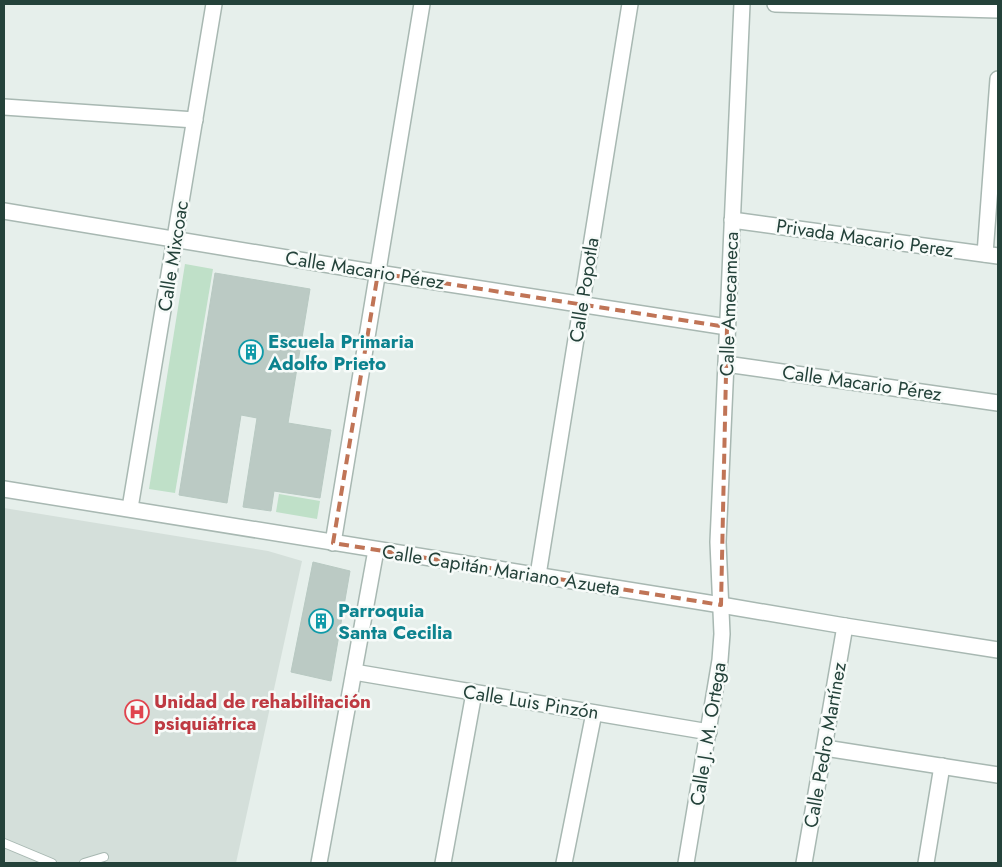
<svg xmlns="http://www.w3.org/2000/svg" width="1002" height="867" viewBox="0 0 1002 867" font-family="Jost,sans-serif">
  <rect width="100%" height="100%" fill="#e6efeb"/>
  <!-- built -->
  <polygon fill="#d4dfda" points="4,508 268,551 302,561 236,863 4,863"/>
  <!-- green -->
  <g fill="#bfe0c8">
    <polygon points="185,264 213,269 175,493 149,489"/>
    <polygon points="279,494 320,501 317,519 276,512"/>
  </g>
  <!-- building -->
  <g fill="#bbcac4" stroke="#b8c9c2">
    <polygon points="215,273 310,289 288,423 331,430 320,498 274,491 271,511 243,507 257,418 241,415 227,503 179,495"/>
    <polygon points="313,562 350,571 331,681 291,672"/>
  </g>
  <g fill="none" stroke-linecap="round" stroke-linejoin="round">
    <!-- lane casing -->
    <g stroke="#a8b8b2" stroke-width="10">
      <g id="lane">
        <polyline points="4,843 52,863"/>
        <polyline points="84,863 104,857"/>
      </g>
    </g>
    <!-- street casing -->
    <g stroke="#a8b8b2" stroke-width="18">
      <g id="street">
        <polyline points="775,4 998,10"/>
        <polyline points="4,107 195,120"/>
        <polyline points="4,211 378,273 727,327"/>
        <polyline points="732,220 998,256"/>
        <polyline points="985,254 998,79"/>
        <polyline points="726,364 998,403"/>
        <polyline points="4,489 721,605 845,626 998,650"/>
        <polyline points="130,508 214,4"/>
        <polyline points="333,543 422,4"/>
        <polyline points="538,575 630,4"/>
        <polyline points="354,672 709,732"/>
        <polyline points="825,748 998,775"/>
        <polyline points="319,863 376,550"/>
        <polyline points="443,863 474,693"/>
        <polyline points="564,863 594,713"/>
        <polyline points="686,863 720,660 722,634 718,542 742,4"/>
        <polyline points="804,863 845,626"/>
        <polyline points="926,863 942,766"/>
      </g>
    </g>
    <!-- lane -->
    <use href="#lane" stroke="#fff" stroke-width="8"/>
    <!-- street -->
    <use href="#street" stroke="#fff" stroke-width="15"/>
  </g>
  <!-- marked area -->
  <path fill="none" stroke="#c07456" stroke-width="4" stroke-dasharray="10 6" stroke-linejoin="round" d="M378,273l349,54 -6,278 -388,-62z"/>
  <!-- icons -->
  <defs>
    <g id="building-ring" transform="scale(1.25)"><circle r="9.5" fill="#f7fbf9" stroke="#0f9aa8" stroke-width="1.5"/><path d="M-4-6H4V6H1V3H-1V6H-4ZM-2.5-4.3h1.7v1.8h-1.7ZM.8-4.3h1.7v1.8H.8ZM-2.5-1h1.7V.8h-1.7ZM.8-1h1.7V.8H.8Z" fill="#0f9aa8"/></g>
    <g id="hospital-ring" transform="scale(1.25)"><circle r="9.5" fill="#f7fbf9" stroke="#e0444e" stroke-width="1.5"/><path d="M-5-5h3v3.5h4V-5h3V5h-3V1.5h-4V5h-3Z" fill="#e0444e"/></g>
  </defs>
  <g fill-rule="evenodd">
    <use href="#building-ring" x="251" y="352"/>
    <use href="#building-ring" x="321" y="621"/>
    <use href="#hospital-ring" x="137" y="712"/>
  </g>
  <g text-anchor="middle" dominant-baseline="central" stroke-width="5" stroke-linejoin="round" paint-order="stroke">
    <!-- street labels -->
    <g font-size="19" fill="#24423a" stroke="#f7fbf9">
      <text transform="translate(865 238) rotate(8)">Privada Macario Perez</text>
      <text transform="translate(173 256) rotate(-81)">Calle Mixcoac</text>
      <text transform="translate(365 270) rotate(9)">Calle Macario Pérez</text>
      <text transform="translate(584 290) rotate(-81)">Calle Popotla</text>
      <text transform="translate(729 304) rotate(-88)">Calle Amecameca</text>
      <text transform="translate(862 383) rotate(8)">Calle Macario Pérez</text>
      <text transform="translate(501 570) rotate(9)">Calle Capitán Mariano Azueta</text>
      <text transform="translate(531 702) rotate(9)">Calle Luis Pinzón</text>
      <text transform="translate(708 734) rotate(-81)">Calle J. M. Ortega</text>
      <text transform="translate(825 745) rotate(-80)">Calle Pedro Martínez</text>
    </g>
    <!-- culture labels -->
    <g font-size="19" font-weight="bold" fill="#0d838f" stroke="#f7fbf9" text-anchor="start">
      <text x="268" y="341">Escuela Primaria<tspan x="268" dy="22">Adolfo Prieto</tspan></text>
      <text x="338" y="610">Parroquia<tspan x="338" dy="22">Santa Cecilia</tspan></text>
    </g>
    <!-- health labels -->
    <g font-size="19" font-weight="bold" fill="#be3a42" stroke="#f7fbf9" text-anchor="start">
      <text x="154" y="701">Unidad de rehabilitación<tspan x="154" dy="22">psiquiátrica</tspan></text>
    </g>
  </g>
  <!-- border -->
  <rect width="1002" height="867" fill="none" stroke="#24423a" stroke-width="10"/>
</svg>
